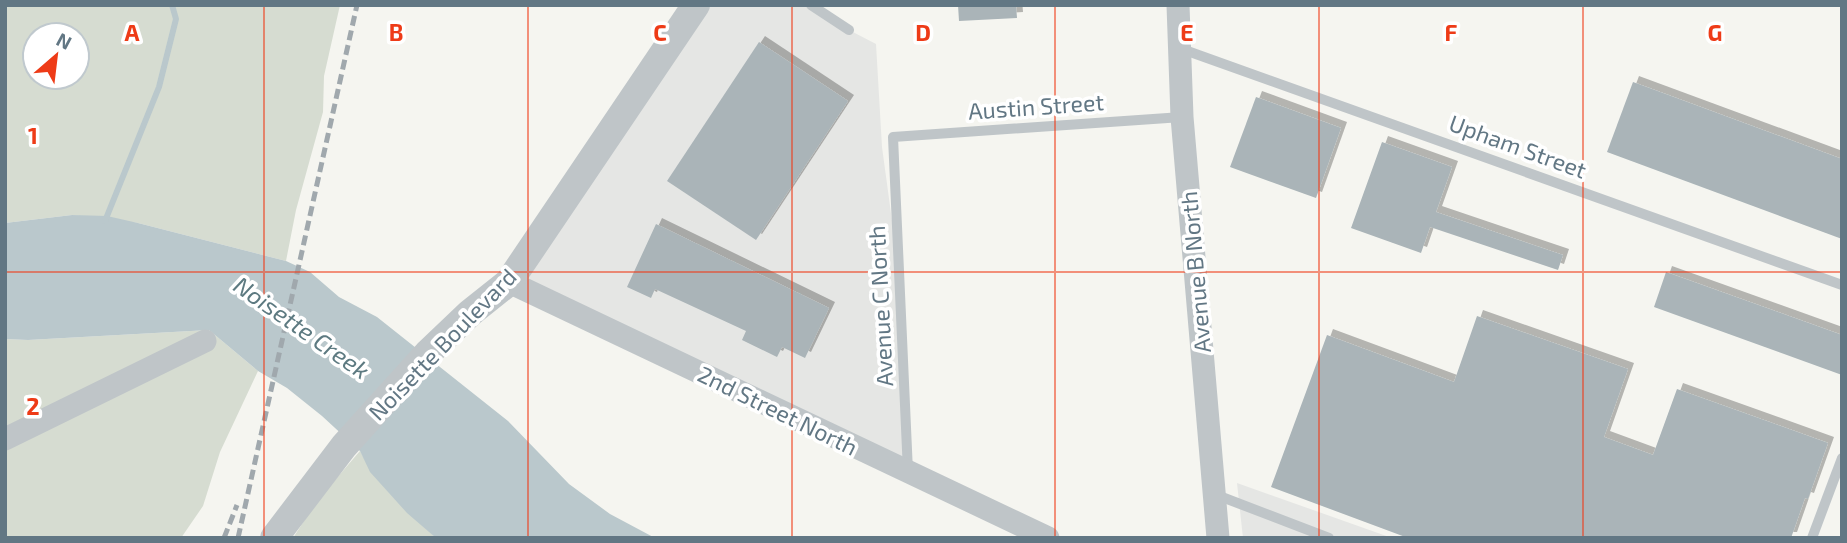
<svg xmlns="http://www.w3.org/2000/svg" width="1847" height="543" viewBox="0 0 1847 543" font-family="'Exo 2',sans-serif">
  <defs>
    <filter id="shadow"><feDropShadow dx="6" dy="-6" stdDeviation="0" flood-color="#0004"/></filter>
  </defs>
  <rect width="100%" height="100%" fill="#f5f5f0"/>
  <!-- built -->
  <g fill="#e5e6e4">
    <polygon points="696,5 811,5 849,30 876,44 882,147 901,287 908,472 509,282"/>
    <polygon points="1237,483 1392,538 1243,538"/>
  </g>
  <!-- green -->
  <g fill="#d6dcd1" fill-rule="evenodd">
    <path d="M5,5h335l-16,71 -1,36 -27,98 -10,51 -148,-38 -66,-8 -67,8zM35,35h42v42h-42z"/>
    <polygon points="209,330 258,371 220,452 203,506 181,538 5,538 5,339 28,340"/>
    <path d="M360,451c19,37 47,59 76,87h-143l24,-37z"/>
  </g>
  <!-- water -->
  <polygon fill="#bac8cc" points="72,215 107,216 138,223 286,261 310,272 339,297 377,317 508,421 569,484 610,514 655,538 436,538 407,513 370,472 360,451 322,416 287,388 258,371 209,330 28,340 5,339 5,223"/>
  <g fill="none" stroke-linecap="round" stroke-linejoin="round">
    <!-- stream -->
    <polyline stroke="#bac8cc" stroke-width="6" points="105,221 159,87 176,19 172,5"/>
  </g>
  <!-- building -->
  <g fill="#aab4b8" filter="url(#shadow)">
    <polygon points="958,5 1016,5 1017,18 959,21"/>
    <polygon points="759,42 848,101 756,240 667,181"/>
    <polygon points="1633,82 1842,159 1842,239 1607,152"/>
    <polygon points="1256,97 1341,128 1316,198 1230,167"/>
    <polygon points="1382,142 1452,167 1436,212 1563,255 1558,270 1430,227 1421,253 1351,228"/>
    <polygon points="656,224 829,308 805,358 782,347 777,357 742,340 746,331 655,289 651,298 627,287"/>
    <polygon points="1666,272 1842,335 1842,375 1654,307"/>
    <polygon points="1477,316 1628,369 1604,437 1653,455 1677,389 1828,443 1808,499 1805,498 1791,538 1408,538 1271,487 1327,335 1454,382"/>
  </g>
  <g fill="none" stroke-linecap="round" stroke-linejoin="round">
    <!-- service -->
    <g stroke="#bfc5c8" stroke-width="10">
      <polyline points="811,5 849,30"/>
      <polyline points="1179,48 1842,285"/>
      <polyline points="908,472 893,137 1182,117"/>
      <polyline points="1214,494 1329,538"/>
      <polyline points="1812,538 1842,458"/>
    </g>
    <!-- minor -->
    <g stroke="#bfc5c8" stroke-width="23">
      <polyline points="1178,5 1182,117 1218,538"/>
      <polyline points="509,282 1048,538"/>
      <polyline points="5,439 205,341"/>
    </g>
    <!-- tertiary -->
    <polyline stroke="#bfc5c8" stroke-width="28" points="274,538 344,446 428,353 470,313 509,282 696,5"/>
    <!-- rail -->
    <g stroke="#a0a8ad" stroke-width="5" stroke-dasharray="10 5" stroke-linecap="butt">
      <polyline points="224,538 237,505"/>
      <polyline points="238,538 357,5"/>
    </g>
  </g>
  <!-- grid -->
  <path fill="none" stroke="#ee3b17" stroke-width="2" stroke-opacity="0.55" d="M264,5v533M528,5v533M792,5v533M1055,5v533M1319,5v533M1583,5v533M5,272h1837"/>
  <g text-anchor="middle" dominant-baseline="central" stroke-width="7" stroke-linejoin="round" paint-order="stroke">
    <!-- street labels -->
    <g font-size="23" fill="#627784" stroke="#fff">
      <text transform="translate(1036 106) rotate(-4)">Austin Street</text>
      <text transform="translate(1518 146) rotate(20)">Upham Street</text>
      <text transform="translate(1195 272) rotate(-95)">Avenue B North</text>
      <text transform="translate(880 306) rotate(-93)">Avenue C North</text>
      <text transform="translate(442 344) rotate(-46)">Noisette Boulevard</text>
      <text transform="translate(778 410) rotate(26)">2nd Street North</text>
    </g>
    <!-- water labels -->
    <g font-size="24" font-style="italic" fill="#5d7a81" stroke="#fff">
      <text transform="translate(302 327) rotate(35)">Noisette Creek</text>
    </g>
  </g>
  <g font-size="23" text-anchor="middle" font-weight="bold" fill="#ee3b17" stroke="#fff" stroke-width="7" stroke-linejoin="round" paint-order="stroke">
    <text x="132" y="41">A</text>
    <text x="396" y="41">B</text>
    <text x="660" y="41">C</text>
    <text x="923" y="41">D</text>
    <text x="1187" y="41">E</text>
    <text x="1451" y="41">F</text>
    <text x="1715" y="41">G</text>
    <text x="33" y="144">1</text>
    <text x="33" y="415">2</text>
  </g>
  <!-- border -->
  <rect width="1847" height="543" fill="none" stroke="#627784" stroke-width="14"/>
  <!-- north arrow -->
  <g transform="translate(56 56) rotate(28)"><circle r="33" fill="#ffffff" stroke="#c0c9ce" stroke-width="2"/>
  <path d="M0-5L12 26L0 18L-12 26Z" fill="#ee3b17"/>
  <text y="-10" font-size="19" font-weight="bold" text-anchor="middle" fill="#627784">N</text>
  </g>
</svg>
